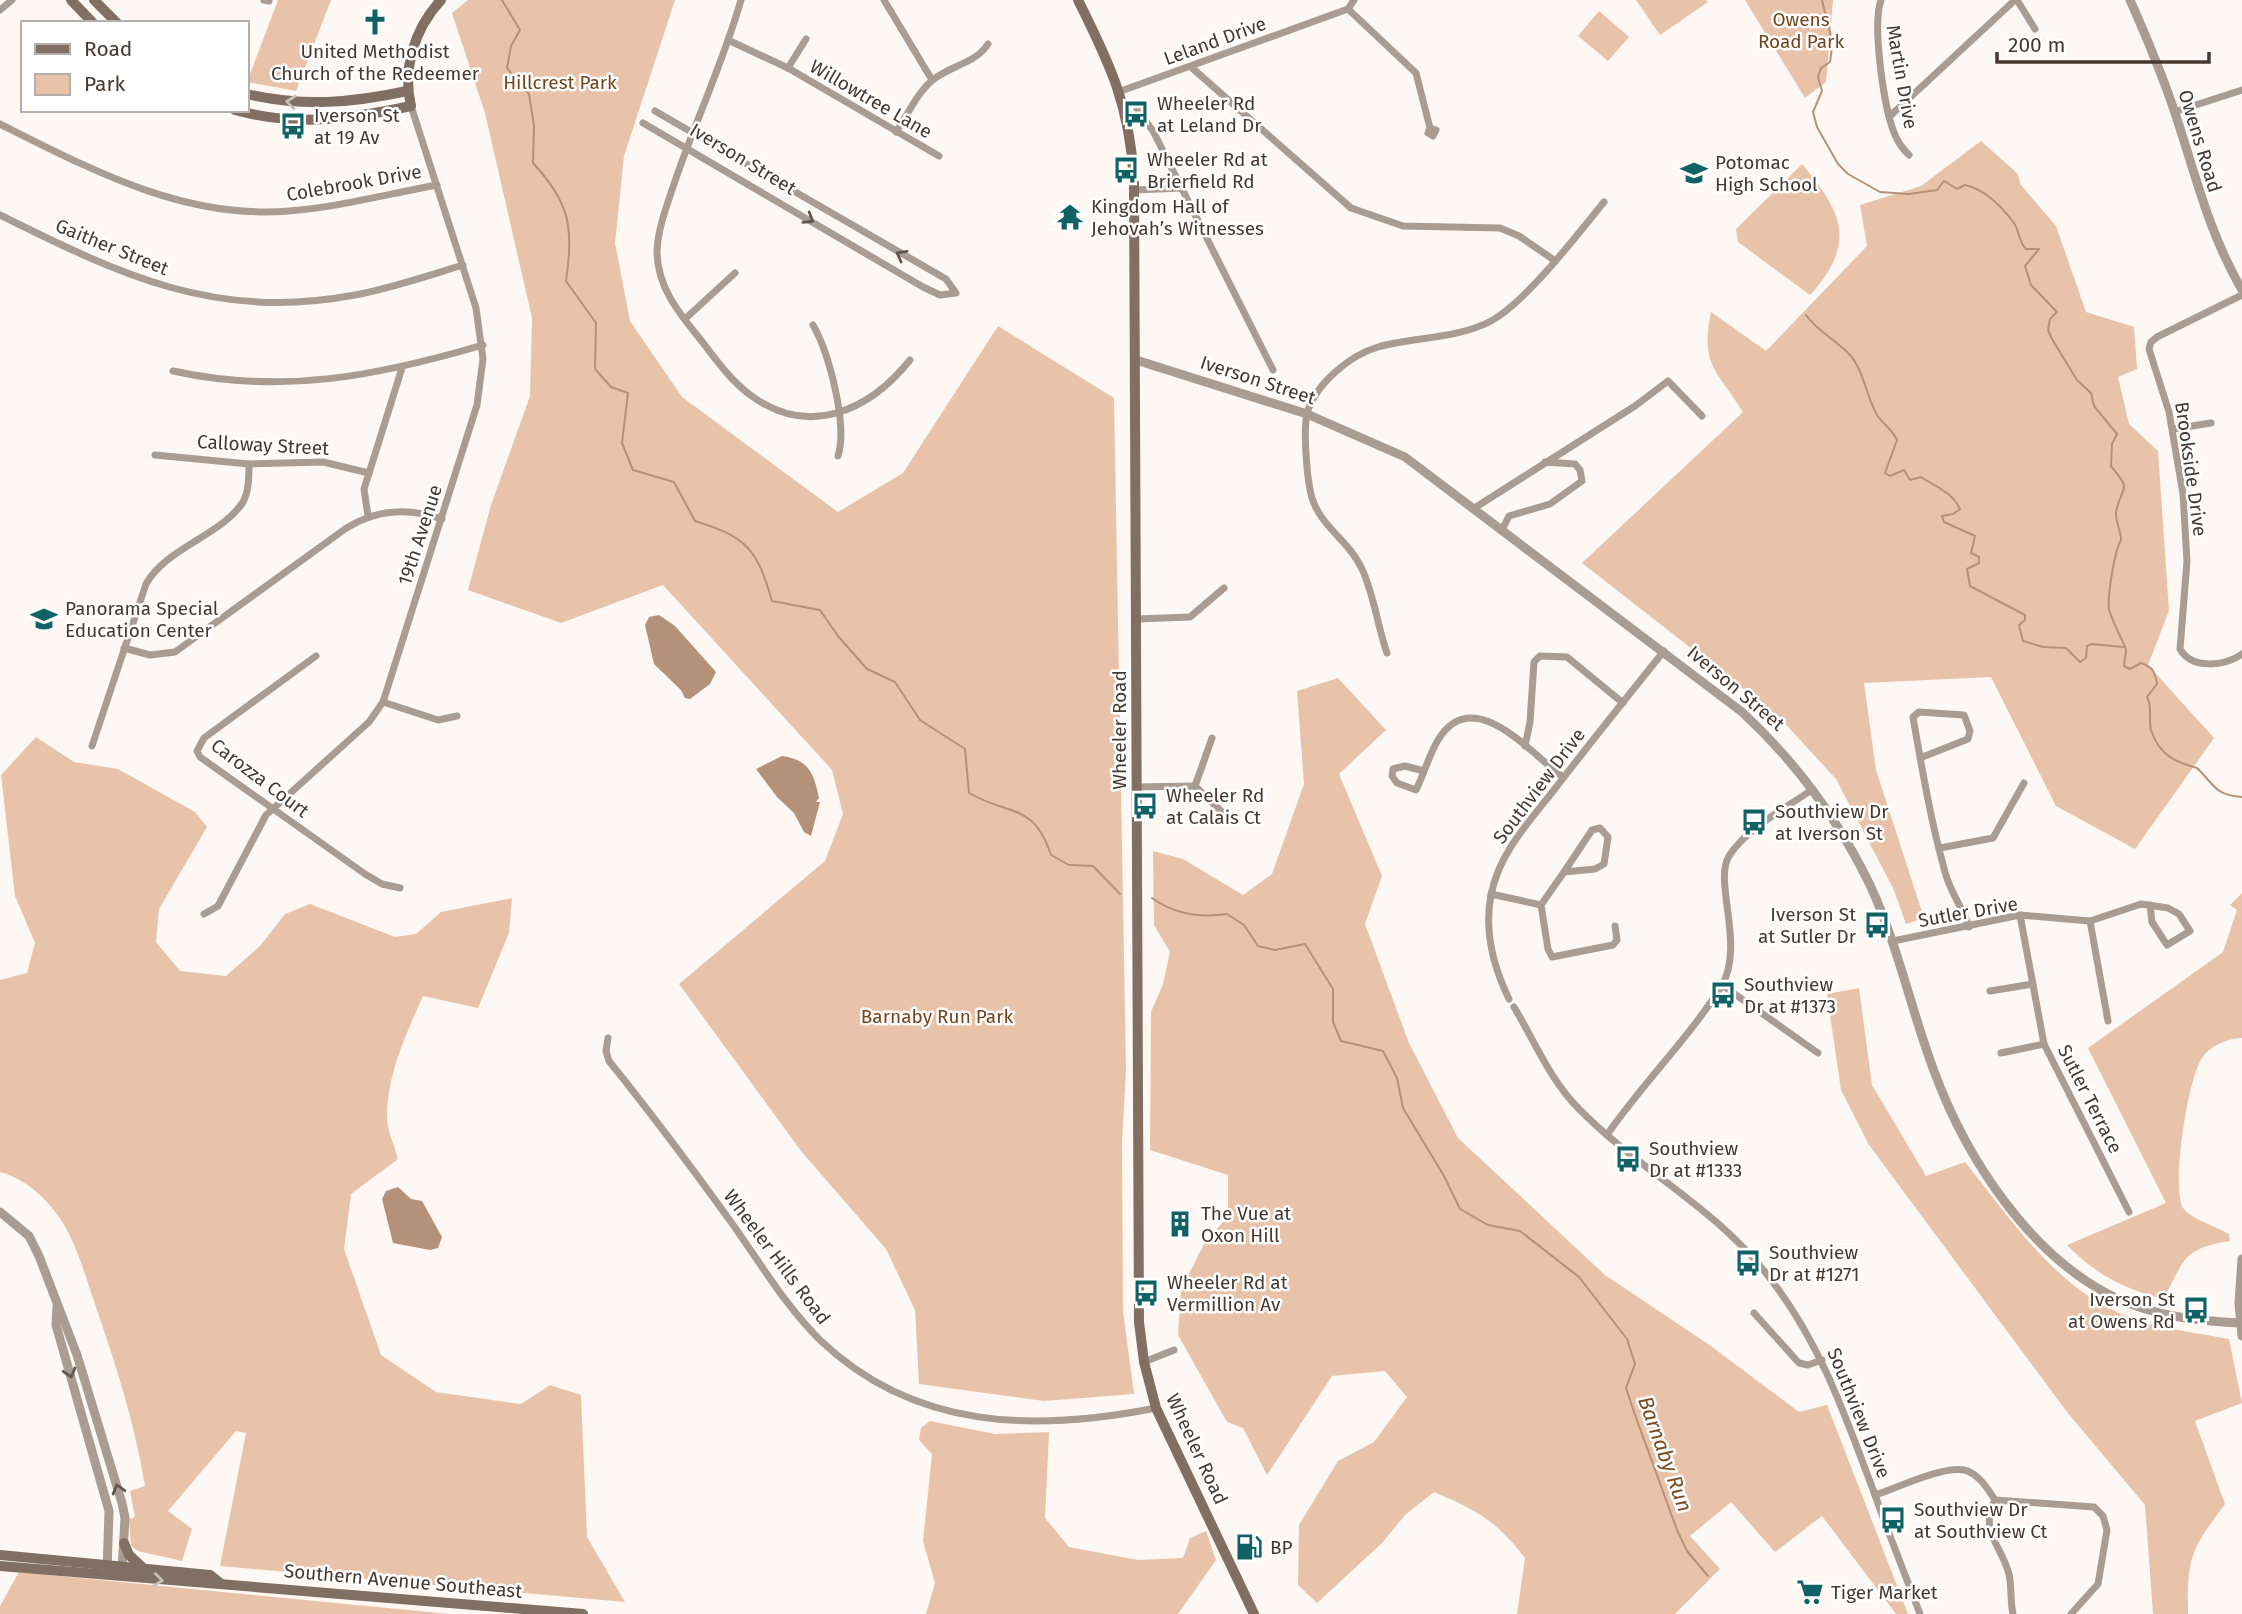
<svg xmlns="http://www.w3.org/2000/svg" width="2242" height="1614" viewBox="0 0 2242 1614" font-family="'Fira Sans',sans-serif">
  <rect width="100%" height="100%" fill="#fef8f4"/>
  <!-- green -->
  <g fill="#e9c3a9">
    <polygon points="278,0 331,0 296,91 247,82"/>
    <polygon points="468,0 675,0 624,156 615,243 630,321 682,397 838,512 903,473 998,326 1114,398 1126,1070 1122,1142 1123,1311 1134,1394 1044,1401 919,1384 915,1310 886,1249 801,1151 679,984 825,861 843,814 832,770 663,585 561,623 468,590 491,505 530,396 532,318 485,113 452,13"/>
    <polygon points="1636,0 1706,0 1708,2 1660,35"/>
    <polygon points="1745,0 1833,0 1826,82 1805,98"/>
    <polygon points="1599,11 1629,37 1608,61 1578,36"/>
    <path d="M1981,141l36,32 4,12 35,41 30,86 48,15 3,42 -19,8 11,47 29,27 11,160 -21,54 66,73 -79,111 -79,-43 -65,-129 -127,6 12,87 48,148 -18,6 -13,-36 -57,-109 -58,-63 -196,-153 161,-151c-26,-41 -43,-47 -32,-100l55,39 101,-105 -7,-41 61,-19z"/>
    <path d="M1802,164c41,49 55,79 8,131l-72,-53 -2,-13z"/>
    <path d="M1338,678l48,52 -47,44 43,102 -17,48 44,119 49,95 147,137 103,69 91,68 28,-7 81,209h-12l-74,-98 -47,36 -44,-50 -41,34 30,33 -45,45h-158l8,-56c-28,-37 -49,-48 -91,-66l-29,23 -23,28 -65,60 -19,-18 1,-60 39,-64 36,-19 33,-45 -22,-26 -53,5 -65,99 -24,-47 -16,-6 -49,-87 3,-45 23,-46 24,-28v-41l-78,-25 1,-138 12,-28 7,-32 -16,-27 -1,-74 30,8 60,36 29,-21 32,-90 -7,-93z"/>
    <path d="M36,737l38,25 44,7 77,43 12,15 -48,82 -3,33 24,29 46,5 34,-30 25,-32 25,-10 85,33 21,-3 25,-22 71,-14 -3,35 -31,75 -55,-12c-17,38 -36,79 -36,121 0,13 8,30 11,42l-47,35 -7,55 37,106 55,37 85,12 29,-19 31,10 6,142 38,65 -405,-36 26,-133 -10,-2 -68,80 24,18 -10,32 -44,-10 -7,-5 -2,-27 6,-2 -5,-26 15,-5c-10,-61 -28,-118 -48,-176 -9,-26 -17,-55 -30,-80 -13,-25 -39,-51 -67,-58v-192l27,-7 8,-30 -20,-47 -14,-121z"/>
    <path d="M2242,893v145c-15,1 -28,6 -38,17 -16,18 -33,133 -21,153 8,11 34,19 46,26l1,7c-50,8 -44,19 -67,58 -39,-10 -68,-25 -96,-54l99,-42 -78,-155 135,-96 14,-42 -7,-5z"/>
    <path d="M1859,988l13,97 54,91 39,-14c44,55 88,122 154,151 34,15 74,19 110,26l13,64 -47,18 30,83c-34,46 -38,52 -37,110h-35l-8,-109 -78,-93 -198,-267 -28,-55 -14,-96z"/>
    <polygon points="930,1421 995,1434 1049,1432 1045,1518 1069,1547 1138,1560 1183,1558 1190,1538 1206,1531 1216,1560 1178,1614 926,1614 935,1583 923,1541 932,1454 919,1440 921,1428"/>
    <polygon points="19,1572 449,1614 0,1614 0,1606"/>
  </g>
  <!-- water -->
  <g fill="#b69179">
    <polygon points="659,615 675,626 716,672 710,684 690,699 685,698 681,690 654,664 645,625 649,617"/>
    <path d="M782,756c27,4 32,17 37,42l-3,4h4l-9,34 -7,-4 -10,-19 -17,-16 -21,-28z"/>
    <polygon points="398,1187 411,1199 422,1201 442,1237 438,1248 430,1250 393,1243 382,1199 386,1191"/>
  </g>
  <g fill="none" stroke-linecap="round" stroke-linejoin="round">
    <!-- stream -->
    <g stroke="#b69179" stroke-width="2">
      <path d="M502,0l18,30 -9,16 -4,22 22,26 5,32 -1,37c37,40 41,65 33,118l30,42 -1,46 16,18 17,6 -6,50 11,27 41,12 21,39c52,16 62,28 77,80l48,9 18,26 29,33 28,13 25,38 45,29 4,44c42,24 64,9 82,62l18,10 24,1 27,28"/>
      <path d="M1822,0c5,24 13,36 8,62l-9,6 -3,9 4,14 -9,21 4,15 21,37 10,10 32,18 29,2 28,-4 7,-9 13,8 8,-4c19,4 37,22 49,38 6,9 4,18 12,26h13l-14,17 6,19 26,27 -7,7 -2,11 4,9 25,41 14,13 3,13 23,28 -5,10 -1,22c22,27 11,17 5,46 -1,8 5,19 5,28 -6,10 -14,56 -12,69 2,10 16,36 17,41 0,5 -2,10 -2,16l6,3 11,-6c12,4 14,9 16,21l-10,13c6,12 1,22 4,33 8,25 24,32 46,38 17,16 17,27 45,29"/>
      <path d="M1806,315c11,16 30,25 44,40 14,16 16,41 27,60 6,9 15,14 20,25l-12,33 5,3 14,-6 6,10 11,-3c15,10 31,15 39,32l-7,5 -11,2 2,6 31,14 -4,17 8,4v6l-12,6 3,17 55,29v5l-6,5 4,16 20,6 23,1 14,14 6,-4 1,-12 5,-2 31,3"/>
      <path d="M1152,898c22,16 48,20 75,16l17,11 14,21 17,4 30,-6 28,45v33l8,19 42,10 14,27 6,30 41,68 16,33 28,16 32,6 59,46 48,62 8,25 -9,24 8,24 43,118 10,21 21,25"/>
    </g>
    <!-- minor -->
    <g stroke="#a89c93" stroke-width="7">
      <polyline points="264,0 269,1"/>
      <path d="M741,0c-18,63 -46,122 -67,184 -7,21 -16,44 -17,67 0,36 22,62 43,88 15,19 30,41 49,55 59,45 120,17 161,-34"/>
      <polyline points="884,0 932,80"/>
      <path d="M1881,0c-9,25 3,113 15,137 3,7 8,13 13,18"/>
      <polyline points="2017,0 2035,29"/>
      <polyline points="1348,9 1416,73 1430,128 1428,133 1433,136 1436,130 1430,128"/>
      <polyline points="0,10 12,0"/>
      <polyline points="730,41 788,68 939,156"/>
      <polyline points="1191,67 1351,208 1403,226 1500,228 1519,236 1554,260"/>
      <polyline points="788,68 806,39"/>
      <polyline points="1121,91 1348,9 1354,0"/>
      <polyline points="1137,109 1153,131 1273,370"/>
      <polyline points="2174,112 2242,90"/>
      <polyline points="1890,116 2015,0"/>
      <polyline points="643,123 923,287 940,295 956,293 946,279 655,111"/>
      <path d="M0,124c90,45 184,96 289,87 50,-4 99,-17 148,-26"/>
      <path d="M896,132c11,-16 22,-41 38,-53 18,-14 42,-16 54,-35"/>
      <polyline points="1135,190 1182,188"/>
      <path d="M0,215c121,60 215,106 355,80 37,-7 72,-19 108,-30"/>
      <path d="M2242,295l-85,42 -6,5 -2,7 20,63 14,82 4,67 -7,88c12,21 45,17 62,5"/>
      <polyline points="685,319 735,273"/>
      <path d="M813,325c16,28 35,100 25,131"/>
      <path d="M173,371c110,24 204,5 310,-26"/>
      <polyline points="2173,429 2211,423"/>
      <polyline points="155,455 249,464 323,462 369,473"/>
      <polyline points="1476,507 1635,406 1668,381 1702,416"/>
      <polyline points="368,516 364,489 402,368"/>
      <polyline points="1503,528 1509,516 1550,504 1582,481 1580,470 1575,464 1545,462"/>
      <polyline points="1137,619 1190,617 1224,588"/>
      <path d="M124,648l26,7 25,-3 170,-123c31,-20 63,-22 97,-10"/>
      <path d="M1387,653c-10,-28 -13,-60 -26,-86 -12,-26 -40,-40 -49,-69 -5,-17 -9,-67 -5,-84 7,-29 43,-59 71,-67 36,-10 79,-8 113,-26 36,-20 85,-85 113,-119"/>
      <polyline points="316,656 204,738 197,751 200,757 365,874 382,884 400,888"/>
      <polyline points="383,702 438,720 457,716"/>
      <path d="M92,746l54,-162c21,-37 76,-49 97,-82 6,-11 6,-26 6,-38"/>
      <polyline points="1525,746 1530,722 1534,662 1540,656 1567,657 1623,703"/>
      <path d="M1920,758l48,-19 2,-8 -6,-16 -45,-3 -6,5c9,52 18,105 32,155 5,20 18,36 24,55"/>
      <path d="M1424,771l-19,-5 -12,3 -1,7 5,7 19,7c8,-16 13,-35 22,-50 35,-58 93,14 125,37"/>
      <polyline points="1195,786 1212,738"/>
      <polyline points="1137,787 1195,786 1221,811"/>
      <polygon points="1600,828 1608,837 1604,864 1595,869 1564,872 1592,830"/>
      <polyline points="1940,848 1993,838 2024,783"/>
      <polyline points="1564,872 1541,905 1548,949 1552,957 1613,945 1617,940 1615,926"/>
      <polyline points="1491,894 1541,905"/>
      <polyline points="204,914 218,906 266,815 369,722 383,702 477,405 483,359 476,308 411,106"/>
      <polyline points="2020,915 2044,1044 2129,1212"/>
      <polyline points="2090,921 2108,1021"/>
      <polyline points="1893,941 2020,915 2090,921 2141,904 2168,908 2179,914 2190,931 2167,945 2152,922 2150,905"/>
      <polyline points="1722,985 1818,1053"/>
      <polyline points="1990,991 2033,984"/>
      <path d="M1509,999c-16,-33 -25,-68 -18,-104 8,-42 38,-73 63,-105 36,-47 73,-93 110,-139"/>
      <path d="M1514,1007c21,35 36,73 65,102 61,62 136,98 190,168 52,66 77,141 106,218 14,40 30,79 45,119"/>
      <path d="M608,1038l-2,13 3,10c42,52 83,107 122,161 28,39 55,85 90,119 94,89 214,91 335,67"/>
      <polyline points="2001,1053 2044,1044"/>
      <path d="M1607,1135c35,-51 81,-96 114,-148 25,-41 -8,-105 8,-131 18,-28 57,-48 84,-67"/>
      <polyline points="1754,1313 1799,1363 1808,1365 1822,1360"/>
      <polyline points="1144,1362 1174,1350"/>
      <path d="M1875,1495c22,-7 67,-29 89,-25 14,3 24,19 31,30"/>
      <polyline points="1995,1500 2094,1507 2103,1516 2107,1530 2098,1584 2071,1614"/>
      <path d="M1995,1500c-16,32 6,44 14,74 3,13 1,27 4,40"/>
    </g>
    <!-- tertiary -->
    <g stroke="#a89c93" stroke-width="9">
      <path d="M2130,0c16,36 31,72 44,110 22,65 33,119 68,180"/>
      <path d="M1136,360l171,54 98,43 337,255c54,50 96,107 128,173 28,60 41,125 64,186 32,87 96,186 182,227 39,18 81,23 124,25"/>
      <polyline points="0,1212 29,1236 39,1256 77,1355 122,1503 125,1518 122,1570"/>
      <polyline points="2242,1259 2239,1303 2242,1336"/>
      <polyline points="57,1307 56,1325 109,1511 107,1572"/>
    </g>
    <!-- secondary -->
    <g stroke="#816f63" stroke-width="10">
      <polyline points="71,0 93,23"/>
      <polyline points="94,0 117,23"/>
      <path d="M1078,0c33,66 51,104 56,179l5,1143 5,40 12,46 98,206"/>
      <path d="M247,94c56,13 105,9 160,-3"/>
      <path d="M235,110c61,17 115,9 176,-4 -9,-38 4,-78 30,-106"/>
      <polyline points="124,1543 129,1555 142,1567"/>
      <polyline points="0,1555 210,1575 220,1583"/>
      <polyline points="0,1566 583,1614"/>
    </g>
  </g>
  <!-- one-way arrows -->
  <defs><path id="oneway-chevron" d="M-2-3.5L2.5 0L-2 3.5" fill="none" stroke-width="1.6" stroke-linecap="round" stroke-linejoin="round" transform="scale(1.75)"/></defs>
  <g stroke="#c6beb9">
    <use href="#oneway-chevron" transform="translate(291 102) rotate(-174)"/>
    <use href="#oneway-chevron" transform="translate(158 1580) rotate(7)"/>
  </g>
  <g stroke="#62564e">
    <use href="#oneway-chevron" transform="translate(809 219) rotate(31)"/>
    <use href="#oneway-chevron" transform="translate(901 255) rotate(-151)"/>
    <use href="#oneway-chevron" transform="translate(70 1373) rotate(74)"/>
    <use href="#oneway-chevron" transform="translate(118 1489) rotate(-106)"/>
  </g>
  <!-- icons -->
  <defs>
    <g id="church-bare" transform="scale(2.1)"><path d="M-1.2-6h2.4v3.5h3.3v2.4h-3.3V6h-2.4V-.1h-3.3v-2.4h3.3Z" fill="#106264" stroke="#fff" stroke-width="2.5" paint-order="stroke"/></g>
    <g id="bus-bare" transform="scale(2.1)"><path d="M-5-6H5V4H4V6H2V4H-2V6H-4V4H-5ZM-3.5-4V0h7V-4ZM-3.5 1.2v1.5H-2V1.2ZM2 1.2v1.5H3.5V1.2Z" fill="#106264" stroke="#fff" stroke-width="2.5" paint-order="stroke"/></g>
    <g id="school-bare" transform="scale(2.1)"><path d="M0-5L7-2L0 1L-7-2ZM-4 1L0 2.5L4 1V4Q0 6-4 4Z" fill="#106264" stroke="#fff" stroke-width="2.5" paint-order="stroke"/></g>
    <g id="temple-bare" transform="scale(2.1)"><path d="M0-6L5-2H3V0L6.5 2.5H4V6H1.5V3h-3V6H-4V2.5H-6.5L-3 0V-2H-5Z" fill="#106264" stroke="#fff" stroke-width="2.5" paint-order="stroke"/></g>
    <g id="building-bare" transform="scale(2.1)"><path d="M-4-6H4V6H1V3H-1V6H-4ZM-2.5-4.3h1.7v1.8h-1.7ZM.8-4.3h1.7v1.8H.8ZM-2.5-1h1.7V.8h-1.7ZM.8-1h1.7V.8H.8Z" fill="#106264" stroke="#fff" stroke-width="2.5" paint-order="stroke"/></g>
    <g id="fuel-bare" transform="scale(2.1)"><path d="M-5.5-6h7V0h2V4h1.3V-2.5L3-4.5l.8-.8L6-3V5H2.5V1h-1V6h-7ZM-4.2-4.7v3.2H.2V-4.7Z" fill="#106264" stroke="#fff" stroke-width="2.5" paint-order="stroke"/></g>
    <g id="supermarket-bare" transform="scale(2.1)"><path d="M-6-5.5h2.5l.6 2H6L4.5 2H-2.5L-4.4-4H-6ZM-1.5 3.2a1.3 1.3 0 1 0 .1 0ZM3 3.2a1.3 1.3 0 1 0 .1 0Z" fill="#106264" stroke="#fff" stroke-width="2.5" paint-order="stroke"/></g>
  </defs>
  <g fill-rule="evenodd">
    <use href="#church-bare" x="375" y="22"/>
    <use href="#bus-bare" x="1136" y="114"/>
    <use href="#bus-bare" x="293" y="126"/>
    <use href="#bus-bare" x="1126" y="170"/>
    <use href="#school-bare" x="1694" y="173"/>
    <use href="#temple-bare" x="1070" y="217"/>
    <use href="#school-bare" x="44" y="619"/>
    <use href="#bus-bare" x="1145" y="806"/>
    <use href="#bus-bare" x="1754" y="822"/>
    <use href="#bus-bare" x="1877" y="925"/>
    <use href="#bus-bare" x="1723" y="995"/>
    <use href="#bus-bare" x="1628" y="1159"/>
    <use href="#building-bare" x="1180" y="1224"/>
    <use href="#bus-bare" x="1748" y="1263"/>
    <use href="#bus-bare" x="1146" y="1293"/>
    <use href="#bus-bare" x="2196" y="1310"/>
    <use href="#bus-bare" x="1893" y="1520"/>
    <use href="#fuel-bare" x="1249" y="1547"/>
    <use href="#supermarket-bare" x="1810" y="1592"/>
  </g>
  <g text-anchor="middle" dominant-baseline="central" stroke-width="5" stroke-linejoin="round" paint-order="stroke">
    <!-- park labels -->
    <g font-size="19" fill="#75431c" stroke="#fff">
      <text x="1801" y="19">Owens<tspan x="1801" dy="22">Road Park</tspan></text>
      <text x="560" y="82">Hillcrest Park</text>
      <text x="937" y="1016">Barnaby Run Park</text>
    </g>
    <!-- street labels -->
    <g font-size="19" fill="#443830" stroke="#fff">
      <text transform="translate(1215 41) rotate(-20)">Leland Drive</text>
      <text transform="translate(1902 77) rotate(80)">Martin Drive</text>
      <text transform="translate(871 99) rotate(30)">Willowtree Lane</text>
      <text transform="translate(2200 141) rotate(73)">Owens Road</text>
      <text transform="translate(743 159) rotate(31)">Iverson Street</text>
      <text transform="translate(354 183) rotate(-10)">Colebrook Drive</text>
      <text transform="translate(112 247) rotate(22)">Gaither Street</text>
      <text transform="translate(1258 380) rotate(18)">Iverson Street</text>
      <text transform="translate(263 445) rotate(3)">Calloway Street</text>
      <text transform="translate(2191 469) rotate(82)">Brookside Drive</text>
      <text transform="translate(420 535) rotate(-72)">19th Avenue</text>
      <text transform="translate(1736 688) rotate(40)">Iverson Street</text>
      <text transform="translate(1119 730) rotate(-90)">Wheeler Road</text>
      <text transform="translate(260 778) rotate(37)">Carozza Court</text>
      <text transform="translate(1539 786) rotate(-53)">Southview Drive</text>
      <text transform="translate(1968 912) rotate(-10)">Sutler Drive</text>
      <text transform="translate(2090 1099) rotate(63)">Sutler Terrace</text>
      <text transform="translate(777 1257) rotate(53)">Wheeler Hills Road</text>
      <text transform="translate(1859 1413) rotate(68)">Southview Drive</text>
      <text transform="translate(1197 1449) rotate(65)">Wheeler Road</text>
      <text transform="translate(403 1581) rotate(5)">Southern Avenue Southeast</text>
    </g>
    <!-- poi labels -->
    <g font-size="19" fill="#443830" stroke="#fff" text-anchor="start">
      <text x="375" y="51" text-anchor="middle">United Methodist<tspan x="375" dy="22">Church of the Redeemer</tspan></text>
      <text x="1157" y="103">Wheeler Rd<tspan x="1157" dy="22">at Leland Dr</tspan></text>
      <text x="314" y="115">Iverson St<tspan x="314" dy="22">at 19 Av</tspan></text>
      <text x="1147" y="159">Wheeler Rd at<tspan x="1147" dy="22">Brierfield Rd</tspan></text>
      <text x="1715" y="162">Potomac<tspan x="1715" dy="22">High School</tspan></text>
      <text x="1091" y="206">Kingdom Hall of<tspan x="1091" dy="22">Jehovah’s Witnesses</tspan></text>
      <text x="65" y="608">Panorama Special<tspan x="65" dy="22">Education Center</tspan></text>
      <text x="1166" y="795">Wheeler Rd<tspan x="1166" dy="22">at Calais Ct</tspan></text>
      <text x="1775" y="811">Southview Dr<tspan x="1775" dy="22">at Iverson St</tspan></text>
      <text x="1856" y="914" text-anchor="end">Iverson St<tspan x="1856" dy="22">at Sutler Dr</tspan></text>
      <text x="1744" y="984">Southview<tspan x="1744" dy="22">Dr at #1373</tspan></text>
      <text x="1649" y="1148">Southview<tspan x="1649" dy="22">Dr at #1333</tspan></text>
      <text x="1201" y="1213">The Vue at<tspan x="1201" dy="22">Oxon Hill</tspan></text>
      <text x="1769" y="1252">Southview<tspan x="1769" dy="22">Dr at #1271</tspan></text>
      <text x="1167" y="1282">Wheeler Rd at<tspan x="1167" dy="22">Vermillion Av</tspan></text>
      <text x="2175" y="1299" text-anchor="end">Iverson St<tspan x="2175" dy="22">at Owens Rd</tspan></text>
      <text x="1914" y="1509">Southview Dr<tspan x="1914" dy="22">at Southview Ct</tspan></text>
      <text x="1270" y="1547">BP</text>
      <text x="1831" y="1592">Tiger Market</text>
    </g>
    <!-- water labels -->
    <g font-size="21" font-style="italic" fill="#7a4821" stroke="#fff">
      <text transform="translate(1665 1454) rotate(70)">Barnaby Run</text>
    </g>
  </g>
  <!-- legend -->
  <rect x="21" y="21" width="228" height="91" fill="#ffffff" stroke="#b4afac" stroke-width="2"/>
  <rect x="35" y="44" width="35" height="10" fill="#816f63" stroke="#b4afac" stroke-width="2"/>
  <text x="84" y="56" font-size="21" fill="#443830">Road</text>
  <rect x="35" y="74" width="35" height="21" fill="#e9c3a9" stroke="#b4afac" stroke-width="2"/>
  <text x="84" y="91" font-size="21" fill="#443830">Park</text>
  <!-- scale -->
  <path d="M1997 52v10h212v-10" fill="none" stroke="#443830" stroke-width="3.5"/>
  <text x="2008" y="52" font-size="21" fill="#443830" stroke="#ffffff" stroke-width="5" paint-order="stroke">200 m</text>
</svg>
